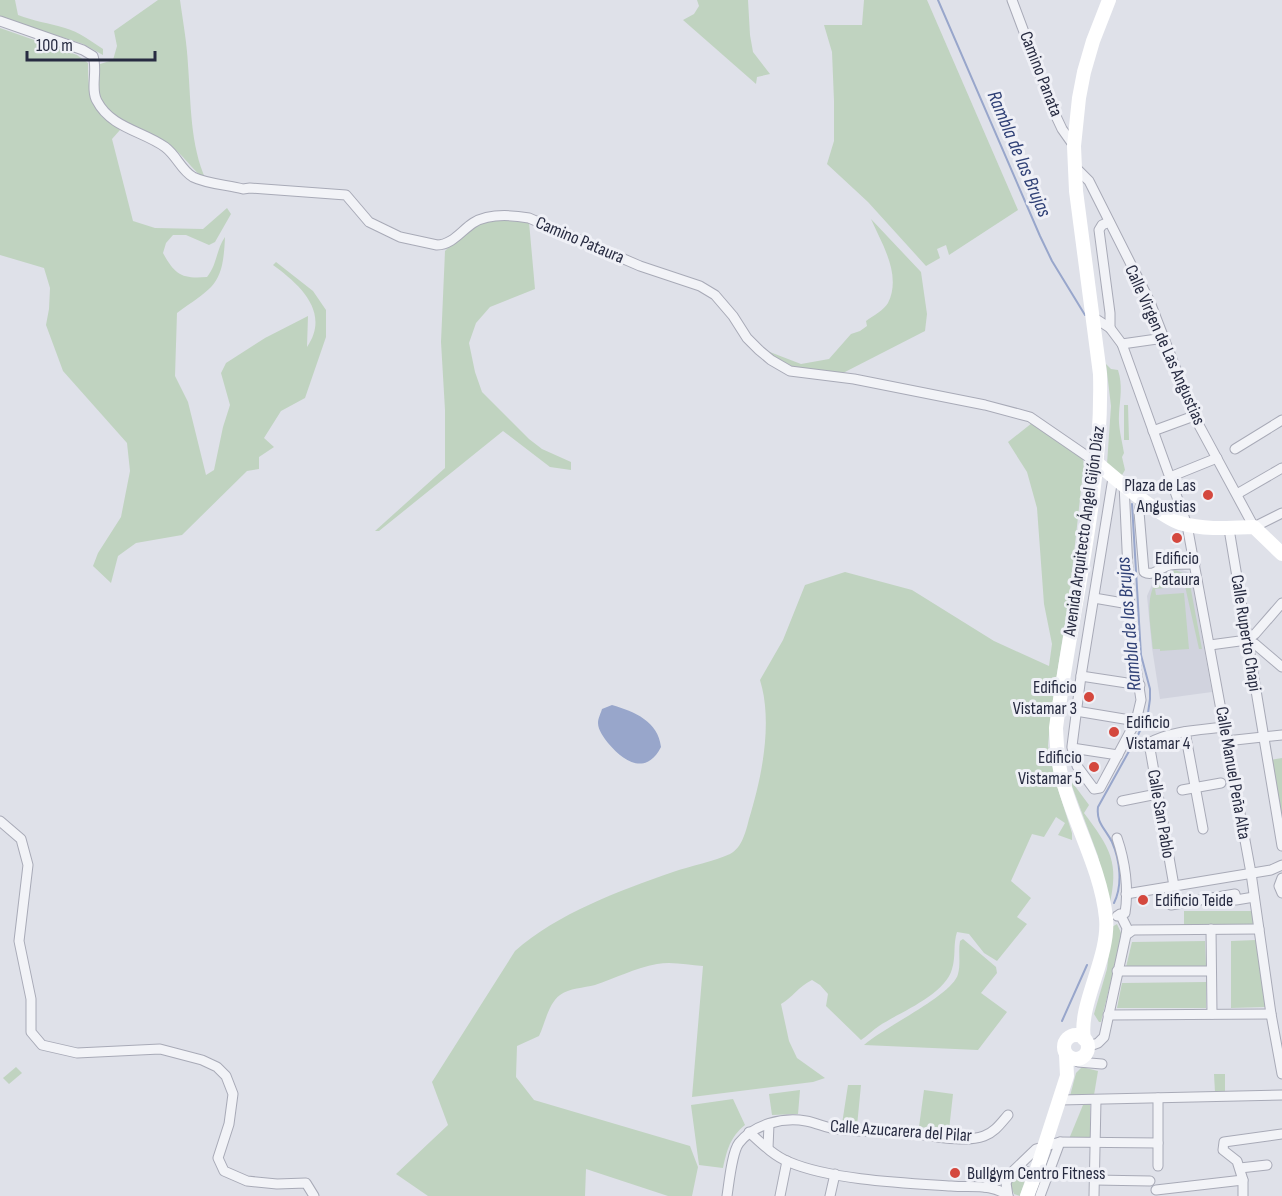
<svg xmlns="http://www.w3.org/2000/svg" width="1282" height="1196" viewBox="0 0 1282 1196" font-family="'Sofia Sans Condensed',sans-serif">
  <rect width="100%" height="100%" fill="#dfe1e9"/>
  <!-- built -->
  <polygon fill="#d1d3de" points="1176,568 1188,572 1191,577 1212,692 1160,699 1152,648 1147,596 1154,580 1169,569"/>
  <!-- green -->
  <g fill="#c0d3c0">
    <path d="M0,0h15l3,15c15,6 31,8 47,13 14,4 26,13 38,21v6l-20,-11 -83,-27z"/>
    <path d="M158,0h22c3,22 7,43 8,65 3,38 2,80 18,115 -14,-10 -22,-25 -37,-35 -17,-13 -66,-24 -70,-49 -1,-10 1,-22 1,-32l13,-4 4,-14 -3,-15z"/>
    <polygon points="697,0 748,0 750,35 753,52 770,74 757,77 756,84 683,20 694,14 699,6"/>
    <polygon points="864,0 927,0 1018,210 949,255 946,245 937,249 940,258 926,266 868,202 827,164 834,141 834,101 832,52 824,25 862,25"/>
    <path d="M0,28l77,27 11,8c0,38 4,42 32,67l-8,9 21,82 22,7 48,1 24,-21 4,6 -16,28 -6,3 -23,-10h-13l-7,8 -3,10c12,22 19,26 44,24 10,-12 9,-27 18,-40 -2,49 -11,49 -48,76l-2,63 13,26 18,73 8,-5 9,-43 7,-22 -9,-32 5,-10 39,-25 43,-22 -1,31c24,-35 -8,-63 -34,-82l3,-3 37,29 13,19v27l-21,61 -24,13 -17,27 10,9 -15,10v12l-12,2 -65,64 -46,8 -18,13 -7,27 -18,-17 5,-13 23,-36 9,-46 -3,-28 -64,-72 -17,-46 3,-16 1,-21 -6,-20 -44,-13z"/>
    <path d="M871,219l50,53 6,42 -2,17 -82,42 -50,-6 -31,-18 39,15 28,-5 22,-25 9,-3 7,-5 -1,-5c7,-5 18,-11 22,-18 14,-28 -6,-59 -17,-84z"/>
    <path d="M491,220l38,2 6,67 -45,18 -14,16 -7,20 6,29 7,20 47,47 13,10 29,13v8l-21,-3 -47,-36 -124,100h-4l70,-63v-58l-4,-68 4,-91c12,-13 29,-26 46,-31z"/>
    <path d="M1106,364l5,5 7,1c5,16 2,28 1,44 -1,13 3,26 5,39l-2,4 3,13 -3,5 -15,-11 4,-58z"/>
    <polygon points="1124,405 1128,405 1129,440 1124,440"/>
    <path d="M1032,423l50,35 2,5 -15,135 -18,114 -3,34 9,40 15,47v7l-14,-5 7,-12 -9,-6 -12,20 -12,-3 -21,47 20,17 -14,19 10,7 -30,37 -13,-8 -15,-19 -12,-2c-4,12 -1,25 -5,37 -7,26 -52,43 -73,57 -6,4 -12,10 -18,14l-35,-34 2,-12 -8,-9 -8,-5c-14,7 -19,17 -31,24l8,37 8,17 28,20 -12,4 -121,15 11,-131c-15,-1 -31,-5 -46,-2 -22,4 -41,14 -62,21 -11,3 -26,3 -35,10 -12,9 -15,29 -21,41l-22,10 -1,31 18,23 156,46 8,21 -6,29h-24l-82,-27 -1,27h-157l-32,-22 52,-49 -16,-43 83,-131c43,-38 104,-60 158,-79 17,-6 42,-11 57,-18 12,-6 16,-23 19,-35 13,-42 24,-97 11,-139l23,-40 22,-55 40,-13 67,18 82,51 55,25 3,-22 -8,-40 -7,-96 -10,-36 -19,-30z"/>
    <path d="M1175,570l11,4 3,5 13,70h-3l-14,-63 -30,3 1,6 28,-2 5,56 -29,2v-2h-7c-2,-28 -14,-70 22,-79z"/>
    <polygon points="1282,758 1282,821 1270,760"/>
    <path d="M1069,778l20,27 -5,8c26,35 36,49 25,94l-11,-51z"/>
    <polygon points="1184,911 1252,911 1254,924 1184,925"/>
    <polygon points="1117,924 1122,935 1101,1022 1099,1022 1094,1014 1107,969 1112,927"/>
    <path d="M963,939l33,28 1,6 -16,20 26,19 -29,38 -114,-5c20,-18 89,-50 94,-71 3,-11 0,-22 2,-33z"/>
    <polygon points="1256,940 1266,1007 1231,1008 1231,941"/>
    <polygon points="1205,941 1206,966 1126,967 1132,942"/>
    <polygon points="1206,982 1206,1008 1117,1008 1122,983"/>
    <polygon points="16,1067 22,1073 9,1084 3,1078"/>
    <polygon points="1082,1067 1098,1071 1094,1095 1070,1096 1076,1073"/>
    <polygon points="1214,1074 1225,1074 1225,1091 1215,1092"/>
    <polygon points="848,1085 861,1085 857,1126 842,1124"/>
    <polygon points="800,1090 798,1114 772,1115 769,1094"/>
    <polygon points="924,1090 953,1094 949,1130 919,1127"/>
    <path d="M733,1099l12,26c-15,12 -18,25 -22,43l-24,-3 -8,-60z"/>
    <polygon points="1090,1104 1090,1139 1069,1139 1083,1105"/>
    <polygon points="1016,1176 1026,1177 1020,1196 1014,1194 1010,1184"/>
  </g>
  <!-- water -->
  <path fill="#98a6cb" d="M612,705c23,7 46,16 49,42 -15,29 -37,15 -53,-4 -4,-5 -10,-13 -10,-20 0,-5 3,-10 4,-14z"/>
  <g fill="none" stroke-linecap="round" stroke-linejoin="round">
    <!-- stream -->
    <g stroke="#98a6cb" stroke-width="2">
      <polyline points="938,0 1040,236 1052,261 1085,315"/>
      <path d="M1114,903c9,-18 6,-43 -2,-61 -7,-14 -16,-19 -14,-35l40,-72 10,-22 2,-14v-10l-9,-34 -9,-151"/>
      <polyline points="1062,1021 1087,965"/>
    </g>
    <!-- street casing -->
    <g stroke="#a8aab7" stroke-width="11">
      <g id="street">
        <polyline points="1012,0 1054,112 1062,129 1074,146"/>
        <path d="M0,21l83,29 10,6c5,14 -3,33 4,45 14,27 46,30 68,46 12,9 16,23 28,30 14,7 35,8 50,12l7,-1 96,7 23,27 31,15 37,8c15,0 25,-15 36,-22 16,-10 39,-8 56,-5l111,48 60,20 15,9 18,21 14,22 12,12 12,10 19,11 64,8 131,26 45,12 67,46"/>
        <polyline points="1074,166 1089,181 1150,302 1194,416 1254,527 1282,513"/>
        <polyline points="1109,222 1102,225 1099,230 1110,313 1110,328"/>
        <polyline points="1093,317 1110,328 1122,344 1187,525 1251,873 1271,1014 1282,1074"/>
        <polyline points="1122,344 1164,338"/>
        <polyline points="1153,431 1194,416"/>
        <polyline points="1235,449 1282,420"/>
        <polyline points="1170,477 1217,458"/>
        <polyline points="1113,478 1081,676 1072,746 1077,766 1094,789 1100,788 1136,721 1141,700 1131,635 1124,484"/>
        <polyline points="1237,494 1282,468"/>
        <path d="M1142,498l-3,14 5,60c10,5 16,-5 26,-7 8,-1 17,-1 25,-1"/>
        <polyline points="1229,529 1282,846"/>
        <polyline points="1094,598 1129,604"/>
        <polyline points="1247,640 1255,644 1282,667"/>
        <polyline points="1210,645 1247,640 1255,634 1282,603"/>
        <polyline points="1081,676 1140,685"/>
        <polyline points="1076,711 1136,721"/>
        <polyline points="1185,732 1203,829"/>
        <polyline points="1226,741 1282,735"/>
        <polyline points="1072,748 1118,755"/>
        <polyline points="1182,790 1221,783"/>
        <polyline points="1122,801 1157,794"/>
        <polyline points="0,821 21,839 28,865 19,941 31,999 31,1032 42,1045 77,1053 160,1049 202,1060 217,1067 226,1076 233,1094 229,1124 218,1158 224,1171 247,1181 277,1184 306,1183 314,1196"/>
        <polyline points="1282,878 1279,886 1282,893"/>
        <path d="M1174,886l-25,-143c21,-12 51,-13 75,-16"/>
        <polyline points="1126,894 1271,870 1282,865"/>
        <polyline points="1171,905 1235,894 1236,900 1254,897"/>
        <path d="M1117,916l8,-3c4,-24 0,-52 -8,-75"/>
        <polyline points="1211,929 1212,1014"/>
        <polyline points="1126,935 1133,930 1259,929"/>
        <polyline points="1117,971 1211,971"/>
        <polyline points="1108,1015 1271,1014"/>
        <polyline points="1087,1047 1098,1043 1104,1037 1126,935 1127,928 1120,914"/>
        <polyline points="1078,1062 1102,1064"/>
        <polyline points="1060,1100 1282,1095"/>
        <path d="M749,1132c12,11 25,24 40,30 42,18 115,21 162,24 20,2 41,-3 57,10"/>
        <polyline points="768,1148 769,1124"/>
        <polyline points="1158,1166 1158,1098"/>
        <polyline points="1240,1168 1267,1165"/>
        <polyline points="1095,1180 1150,1181"/>
        <polyline points="985,1187 1011,1173 1036,1149 1060,1142 1158,1143"/>
        <polyline points="1156,1190 1243,1180"/>
        <path d="M727,1196c2,-13 5,-44 12,-53 15,-19 44,-26 67,-22 11,2 21,7 31,8 22,3 43,2 65,3 24,2 60,12 82,4 11,-4 17,-13 24,-21"/>
        <polyline points="780,1196 787,1161"/>
        <polyline points="830,1196 835,1174"/>
        <polyline points="1008,1196 1006,1183 1011,1173 1023,1170 1035,1175"/>
        <polyline points="1040,1196 1060,1142"/>
        <polyline points="1094,1196 1096,1100"/>
        <polyline points="1243,1196 1243,1180 1237,1161 1223,1150 1224,1142 1282,1134"/>
      </g>
    </g>
    <!-- street -->
    <use href="#street" stroke="#f2f3f7" stroke-width="9"/>
    <!-- secondary -->
    <g stroke="#fff" stroke-width="14">
      <path d="M1097,463c16,14 64,54 83,60 23,7 50,5 74,4l28,27"/>
      <circle cx="1076" cy="1047" r="12"/>
      <path d="M1084,1039c-6,-35 26,-82 22,-121 -5,-49 -32,-94 -44,-140 -5,-17 -5,-33 -6,-50 15,-118 47,-234 44,-354l-24,-183 -2,-45 5,-48 5,-26 9,-31 16,-41"/>
      <polyline points="1027,1196 1035,1175 1067,1076 1066,1054"/>
    </g>
  </g>
  <!-- markers -->
  <g fill="#d4483e" stroke="#eff0f6" stroke-width="2">
    <circle cx="1208" cy="495" r="6"/>
    <circle cx="1177" cy="538" r="6"/>
    <circle cx="1089" cy="697" r="6"/>
    <circle cx="1114" cy="732" r="6"/>
    <circle cx="1094" cy="767" r="6"/>
    <circle cx="1143" cy="900" r="6"/>
    <circle cx="955" cy="1173" r="6"/>
  </g>
  <g text-anchor="middle" dominant-baseline="central" stroke-width="6" stroke-linejoin="round" paint-order="stroke">
    <!-- street labels -->
    <g font-size="18" fill="#272b41" stroke="#eff0f6">
      <text transform="translate(1041 74) rotate(69)">Camino Panata</text>
      <text transform="translate(580 240) rotate(23)">Camino Pataura</text>
      <text transform="translate(1165 345) rotate(66)">Calle Virgen de Las Angustias</text>
      <text transform="translate(1084 531) rotate(-82)">Avenida Arquitecto Ángel Gijón Díaz</text>
      <text transform="translate(1246 633) rotate(81)">Calle Ruperto Chapi</text>
      <text transform="translate(1233 773) rotate(80)">Calle Manuel Peña Alta</text>
      <text transform="translate(1161 814) rotate(80)">Calle San Pablo</text>
      <text transform="translate(901 1131) rotate(4)">Calle Azucarera del Pilar</text>
    </g>
    <!-- poi labels -->
    <g font-size="18" fill="#272b41" stroke="#eff0f6" text-anchor="end">
      <text x="1196" y="485">Plaza de Las<tspan x="1196" dy="21">Angustias</tspan></text>
      <text x="1177" y="558" text-anchor="middle">Edificio<tspan x="1177" dy="21">Pataura</tspan></text>
      <text x="1077" y="687">Edificio<tspan x="1077" dy="21">Vistamar 3</tspan></text>
      <text x="1126" y="722" text-anchor="start">Edificio<tspan x="1126" dy="21">Vistamar 4</tspan></text>
      <text x="1082" y="757">Edificio<tspan x="1082" dy="21">Vistamar 5</tspan></text>
      <text x="1155" y="900" text-anchor="start">Edificio Teide</text>
      <text x="967" y="1173" text-anchor="start">Bullgym Centro Fitness</text>
    </g>
    <!-- water labels -->
    <g font-size="20" font-style="italic" fill="#2f4076" stroke="#eff0f6">
      <text transform="translate(1019 154) rotate(67)">Rambla de las Brujas</text>
      <text transform="translate(1129 624) rotate(-95)">Rambla de las Brujas</text>
    </g>
  </g>
  <!-- scale -->
  <path d="M27 51v9h128v-9" fill="none" stroke="#272b41" stroke-width="3"/>
  <text x="36" y="51" font-size="18" fill="#272b41" stroke="#eff0f6" stroke-width="4.5" paint-order="stroke">100 m</text>
</svg>
